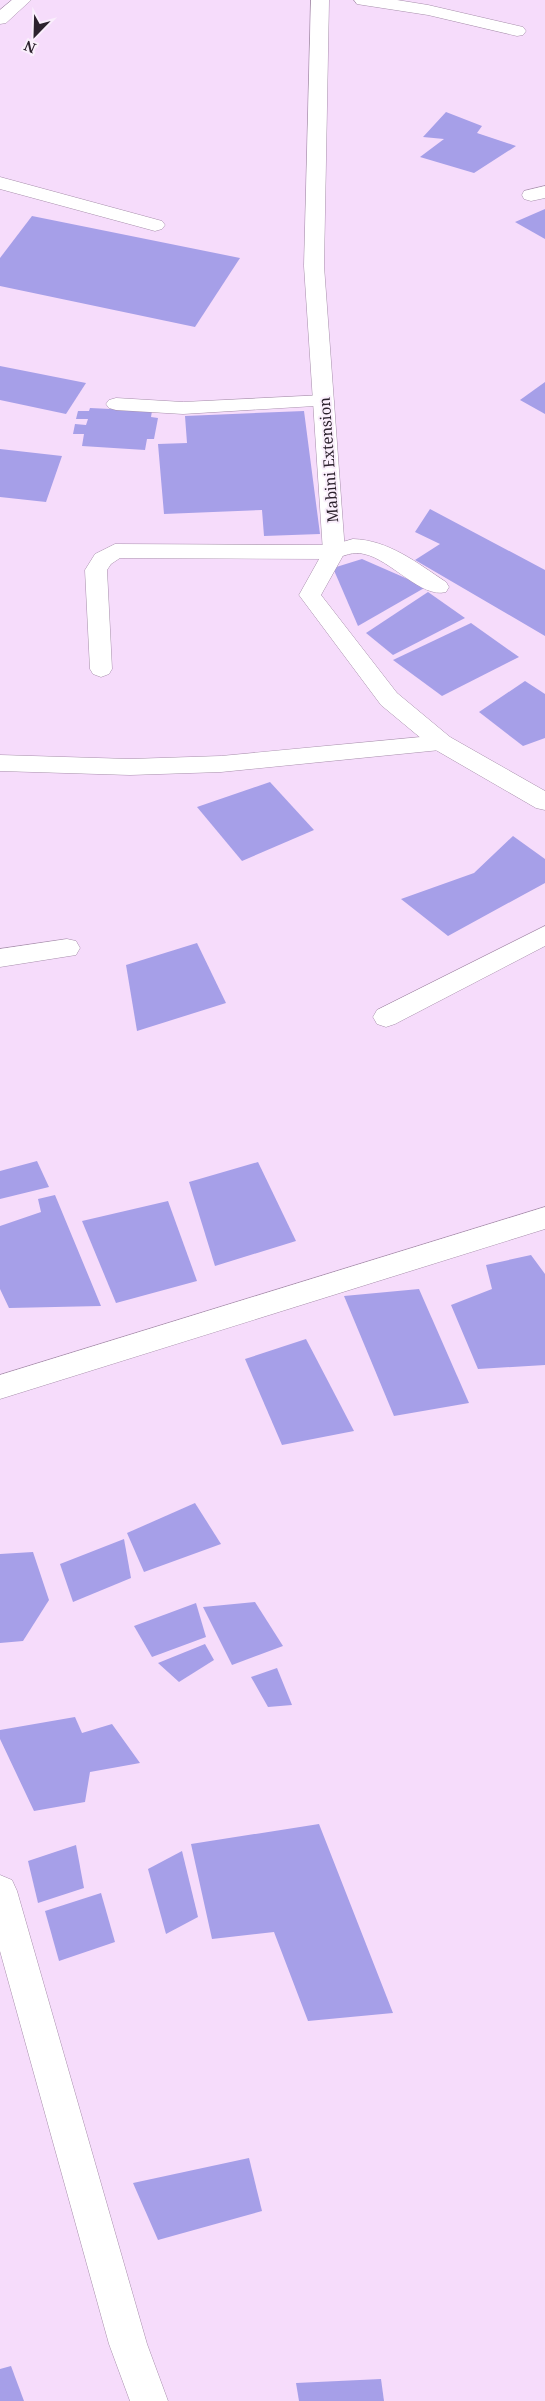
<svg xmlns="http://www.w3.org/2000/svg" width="545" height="2401" viewBox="0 0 545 2401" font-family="'Noto Serif',serif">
  <rect width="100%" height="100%" fill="#f6dcfb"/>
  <!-- building -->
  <g fill="#a69fe8">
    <polygon points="446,112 482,126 477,133 516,146 474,173 420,157 444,139 423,137"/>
    <polygon points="545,209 545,239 515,222"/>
    <polygon points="32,216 240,258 195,327 0,286 0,258"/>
    <polygon points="0,366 86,383 66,414 0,400"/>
    <polygon points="545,382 545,414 520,400"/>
    <polygon points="90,408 152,411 151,417 158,418 154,439 147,439 145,450 82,446 84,434 73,434 75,424 86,425 88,419 76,419 78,411 89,411"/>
    <polygon points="304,411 320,534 264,536 262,510 164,514 158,444 187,443 185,416"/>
    <polygon points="0,449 62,456 46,502 0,497"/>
    <polygon points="430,509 545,570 545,636 415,560 440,544 415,532"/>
    <polygon points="362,559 426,587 358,626 333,568"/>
    <polygon points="428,592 465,618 393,655 366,633"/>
    <polygon points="471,623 519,657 442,696 393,660"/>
    <polygon points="525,681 545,694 545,738 523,746 479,712"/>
    <polygon points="270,782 314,830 242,861 197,807"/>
    <polygon points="513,836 545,859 545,883 448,936 401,899 474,873"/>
    <polygon points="197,943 226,1003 137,1031 126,965"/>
    <polygon points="37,1161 49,1187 0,1199 0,1171"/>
    <polygon points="258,1162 296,1241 215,1266 189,1182"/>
    <polygon points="55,1195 101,1306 9,1308 0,1289 0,1226 41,1212 38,1199"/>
    <polygon points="168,1201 197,1281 116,1303 82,1221"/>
    <polygon points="531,1255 545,1274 545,1365 478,1369 451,1305 492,1289 486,1265"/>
    <polygon points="419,1289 469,1403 394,1416 344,1296"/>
    <polygon points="306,1339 354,1431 282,1445 245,1359"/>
    <polygon points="195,1503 221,1544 144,1572 127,1533"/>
    <polygon points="124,1539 131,1578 73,1602 60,1564"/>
    <polygon points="33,1552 49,1600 23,1641 0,1643 0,1554"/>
    <polygon points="255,1602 283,1646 232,1665 203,1607"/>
    <polygon points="196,1603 206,1637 152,1657 134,1626"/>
    <polygon points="205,1644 214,1660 179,1682 158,1663"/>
    <polygon points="277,1668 292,1705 268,1707 251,1677"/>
    <polygon points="75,1717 82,1733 112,1724 140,1763 90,1772 85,1802 34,1811 0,1739 0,1730"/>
    <polygon points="319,1824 393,2013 308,2021 274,1932 212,1939 191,1844"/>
    <polygon points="76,1845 84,1888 38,1903 28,1861"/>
    <polygon points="182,1851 198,1917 166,1934 148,1869"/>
    <polygon points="101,1893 115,1942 59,1961 45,1911"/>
    <polygon points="249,2158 262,2211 158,2240 133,2183"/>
    <polygon points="11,2366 24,2401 0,2401 0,2369"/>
    <polygon points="381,2379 384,2401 299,2401 296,2383"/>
  </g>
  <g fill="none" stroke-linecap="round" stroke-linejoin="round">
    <!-- service casing -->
    <g stroke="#a78fab" stroke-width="1">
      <g id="service">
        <polygon points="354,0 397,0 428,5 523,27 526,31 523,35 517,36 428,15 363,5 357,4"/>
        <polygon points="0,177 162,221 165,225 162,229 155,231 0,189"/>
        <polygon points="324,395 331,397 334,401 331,405 183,414 116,410 109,408 106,404 109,400 116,398 183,402"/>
        <path d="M353,539c36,1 64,24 93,43l3,5 -3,5c-24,7 -56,-33 -82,-38 -11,-3 -20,2 -30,5l-214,-1 -9,6 -4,6 5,99 -3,5 -8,3 -8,-3 -3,-5 -5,-99 10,-16 20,-10 217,1z"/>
      </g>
    </g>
    <!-- minor casing -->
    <g stroke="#a78fab" stroke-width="1">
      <g id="minor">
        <polygon points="545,186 545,198 531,201 524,199 522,195 524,191"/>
        <polygon points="442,735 450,737 454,743 450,749 221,772 130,775 0,771 0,755 130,759 221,756"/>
        <polygon points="545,926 545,946 395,1024 386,1027 377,1024 373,1017 377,1010"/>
        <polygon points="67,939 76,941 80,948 76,955 0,967 0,949"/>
        <polygon points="545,1207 545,1229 0,1399 0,1375"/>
        <polygon points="0,1875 12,1880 17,1891 147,2344 168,2401 130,2401 109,2344 0,1951"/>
      </g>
    </g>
    <!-- tertiary casing -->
    <g stroke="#a78fab" stroke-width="1">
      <polygon id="tertiary" points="311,0 329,0 324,266 345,552 321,595 397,693 450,737 545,791 545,810 536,808 434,749 381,705 299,595 323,552 304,266"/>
    </g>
    <!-- primary casing -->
    <g stroke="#a78fab" stroke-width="1">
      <polygon id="primary" points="12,0 31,0 6,23 0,24 0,10"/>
    </g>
    <!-- service -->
    <use href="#service" fill="#fff" fill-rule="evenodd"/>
    <!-- minor -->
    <use href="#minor" fill="#fff" fill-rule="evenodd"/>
    <!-- tertiary -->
    <use href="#tertiary" fill="#fff" fill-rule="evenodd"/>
    <!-- primary -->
    <use href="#primary" fill="#fff" fill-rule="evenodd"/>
  </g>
  <g text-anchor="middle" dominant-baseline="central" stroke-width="4" stroke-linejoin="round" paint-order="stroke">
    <!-- far-street labels -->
    <g font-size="15" fill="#2c222d" stroke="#faeffc">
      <text transform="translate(328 460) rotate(-94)">Mabini Extension</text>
    </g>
  </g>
  <!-- north arrow -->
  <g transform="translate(35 35) rotate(203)" stroke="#faeffc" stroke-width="4" paint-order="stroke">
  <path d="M0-4L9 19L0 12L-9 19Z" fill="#2c222d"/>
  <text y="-8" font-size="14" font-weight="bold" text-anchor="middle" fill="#2c222d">N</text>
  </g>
</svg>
